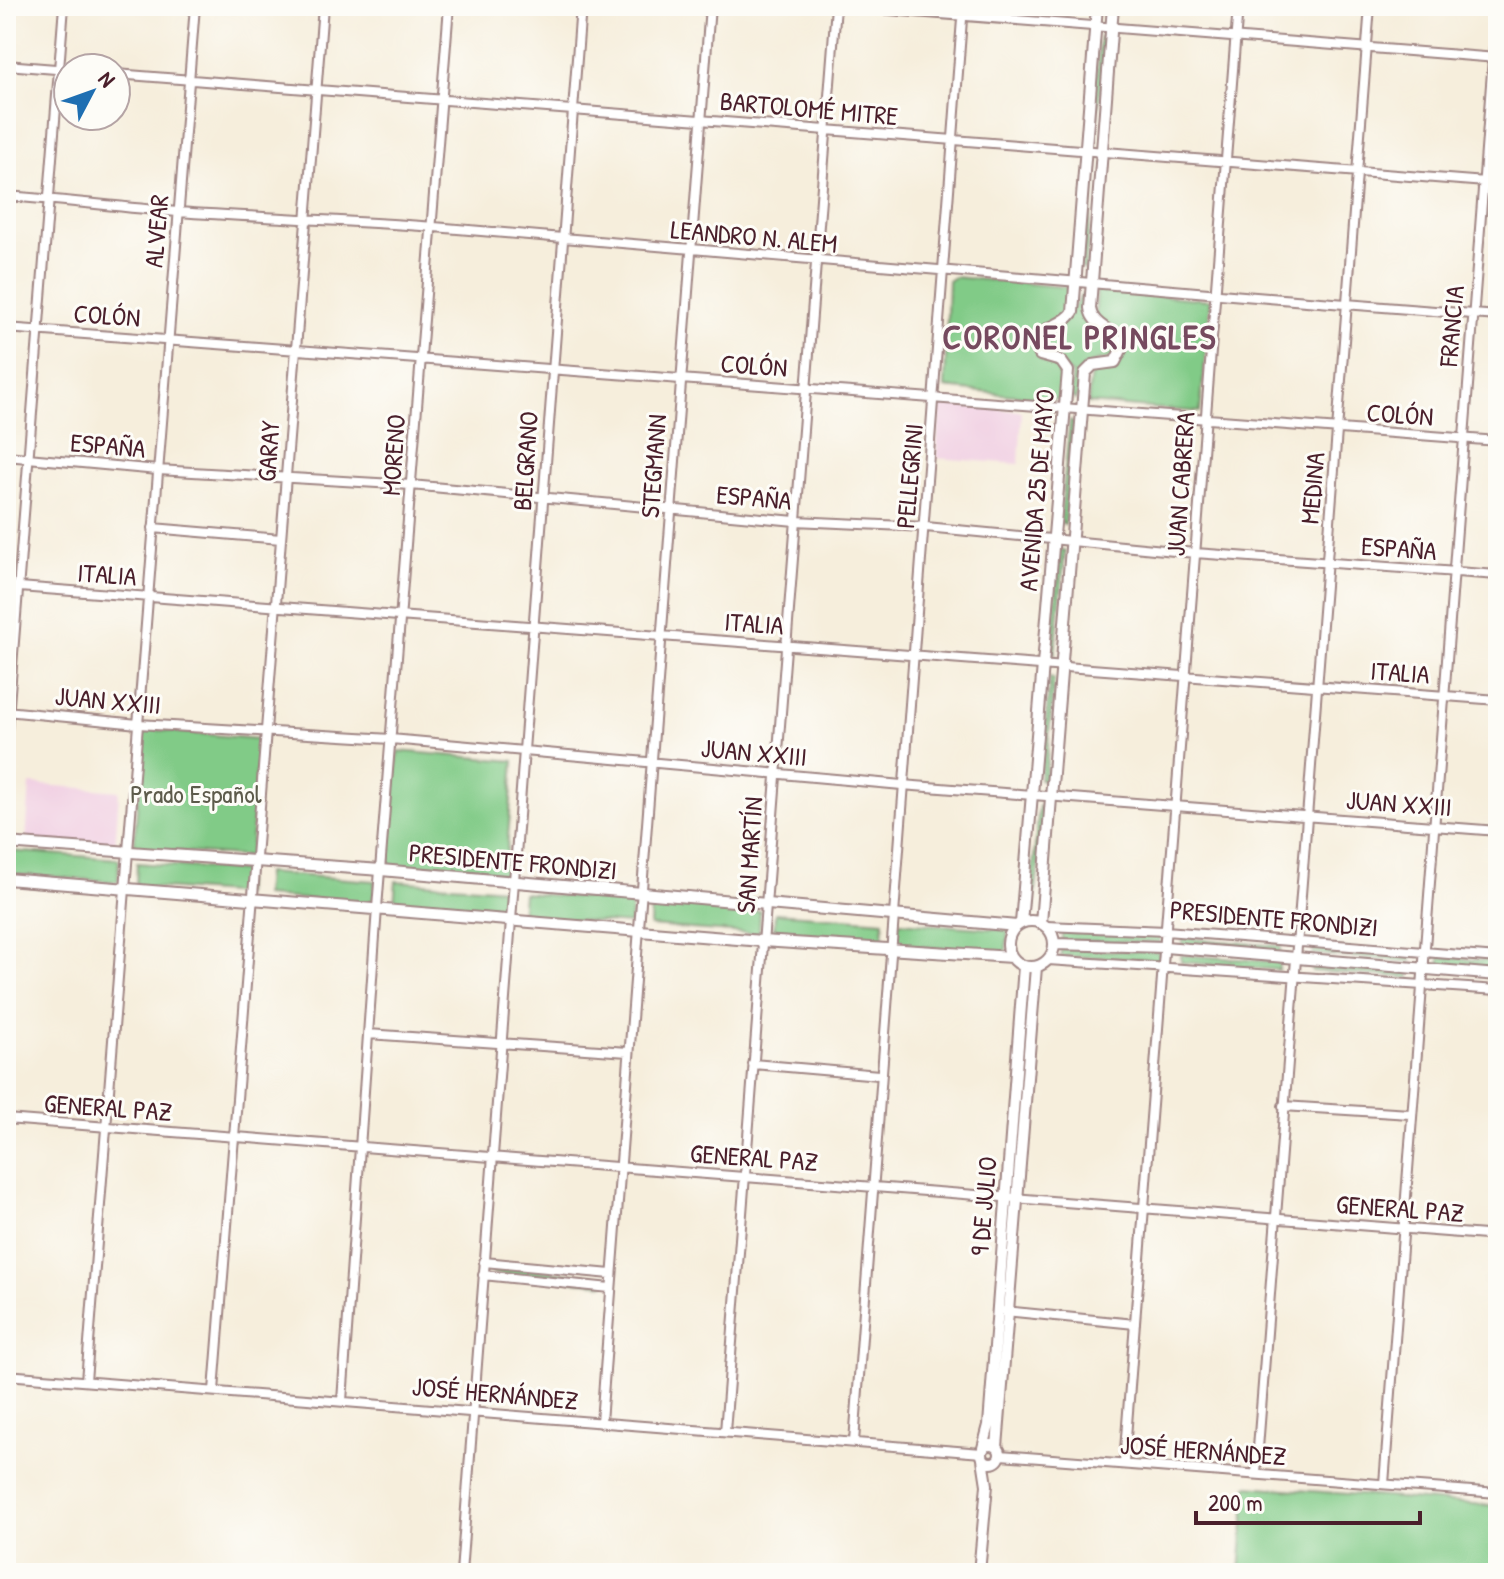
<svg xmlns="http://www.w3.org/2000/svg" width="1504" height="1579" font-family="'Patrick Hand',sans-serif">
  <rect width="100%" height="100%" fill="#fdfcf7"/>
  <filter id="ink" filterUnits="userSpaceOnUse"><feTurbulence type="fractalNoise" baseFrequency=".0125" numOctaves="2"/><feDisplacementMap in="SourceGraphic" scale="16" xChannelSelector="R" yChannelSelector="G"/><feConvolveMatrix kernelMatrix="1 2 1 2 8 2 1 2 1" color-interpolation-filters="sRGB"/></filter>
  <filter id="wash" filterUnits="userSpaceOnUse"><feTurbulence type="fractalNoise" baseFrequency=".006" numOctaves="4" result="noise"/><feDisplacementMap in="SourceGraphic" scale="32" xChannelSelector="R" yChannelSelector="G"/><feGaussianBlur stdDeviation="1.8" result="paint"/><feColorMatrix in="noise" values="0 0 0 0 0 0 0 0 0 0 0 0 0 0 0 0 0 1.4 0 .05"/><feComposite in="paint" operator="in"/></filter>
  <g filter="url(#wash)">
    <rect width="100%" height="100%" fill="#f6eedc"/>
    <!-- built -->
    <path fill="#f1d0e3" d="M944,405L1022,411L1019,464L936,458L940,407Z
      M30,784L119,791L115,849L26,841Z"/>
    <!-- green -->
    <path fill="#81cb87" stroke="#667559" stroke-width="2" d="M1100,37L1105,40L1095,142L1091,140Z
      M1091,165L1095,168L1085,270L1081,267Z
      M954,277L1065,287L1069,291L1070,310L1032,343L1041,360L1060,364L1065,371L1060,400L945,388L948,281Z
      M1097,290L1211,300L1200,412L1088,403L1091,370L1120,362L1125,351L1095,318Z
      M1083,293L1086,295L1087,314L1119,346L1116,357L1093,362L1075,400L1071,396L1072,374L1046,355L1038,342L1061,326Z
      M1070,421L1074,423L1065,525L1060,523Z
      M1060,549L1065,552L1055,654L1051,652Z
      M1050,677L1054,679L1045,781L1040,779Z
      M143,729L259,739L250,857L134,848Z
      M398,751L514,761L505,875L389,866Z
      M1039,806L1044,809L1034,911L1029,909Z
      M10,851L119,859L118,882L9,874Z
      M137,863L246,871L244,894L136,886Z
      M266,873L375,881L373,904L264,896Z
      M396,881L505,889L503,912L394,905Z
      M523,893L632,901L630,924L521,916Z
      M651,903L760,911L759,934L650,926Z
      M775,913L884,921L882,944L774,936Z
      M899,922L1008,930L1006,953L897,945Z
      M1062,932L1160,936V943L1062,940Z
      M1183,938L1281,946L1280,953L1182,946Z
      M1314,947L1412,954L1411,962L1313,954Z
      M1061,949L1159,952V960L1061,956Z
      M1181,955L1279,962V970L1181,962Z
      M1440,957L1498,962V969L1440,965Z
      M1312,963L1410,971V978L1312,971Z
      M493,1266L606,1277L605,1284L492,1273Z
      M1247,1486L1498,1506V1573H1240Z"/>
  </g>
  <g filter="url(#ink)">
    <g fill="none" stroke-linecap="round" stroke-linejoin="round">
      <!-- minor casing -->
      <g stroke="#a08684" stroke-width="12">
        <path id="minor" d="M839,6L1497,58
          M6,65L68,70
          M116,74L1498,183
          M6,196C63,200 121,207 178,212C263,218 349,220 434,227C788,258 1143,289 1498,316
          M6,328L1498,441
          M6,456L158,470L411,485L795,521L926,527L1195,553L1498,575
          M153,528L281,539
          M6,586L1498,700
          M6,711L138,724L391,739L902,785L1498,831
          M6,743L64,6
          M1046,926L1166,931L1498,958
          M1048,960L1498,990
          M368,1034L628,1052
          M753,1064L879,1075
          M1283,1106L1410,1114
          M6,1119L1498,1236
          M484,1262L611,1274
          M483,1275L610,1288
          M1005,1311L1135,1324
          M6,1375L982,1453
          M86,1381L195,6
          M214,1391L323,6
          M342,1401L377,908L449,6
          M601,1422L710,6
          M725,1432L836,6
          M854,1442L963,6
          M1000,1455L1498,1493
          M1124,1463L1238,6
          M1256,1474L1370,6
          M1384,1484L1497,6
          M461,1573L581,6"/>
      </g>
      <!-- major casing -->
      <g stroke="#a08684" stroke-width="14">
        <path id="major" d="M6,843L381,870L1017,926
          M6,879L762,941L1012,957
          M1008 944a23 23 0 1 1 46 0a23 23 0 1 1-46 0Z
          M1021,923L1068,371L1061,361L1040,355L1035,342C1042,325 1063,327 1073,312L1097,6
          M1041,923L1085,373L1093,365L1115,362L1122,348C1118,329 1092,328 1090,308L1113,6
          M1054,944L1165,947L1498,975
          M982 1454a9 9 0 1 1 18 0a9 9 0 1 1-18 0Z
          M997,1447L1036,967
          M983,1448L989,1425L1024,966
          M979,1573L987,1485L983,1459"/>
      </g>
      <!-- minor -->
      <use href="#minor" stroke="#fff" stroke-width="8"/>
      <!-- major -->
      <use href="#major" stroke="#fff" stroke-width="10"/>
    </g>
  </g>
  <g text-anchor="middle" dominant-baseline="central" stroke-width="6" stroke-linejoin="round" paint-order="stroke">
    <!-- street labels -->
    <g font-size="26" fill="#4a1f2b" stroke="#fdfcf7">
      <text transform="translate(809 108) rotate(5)">BARTOLOMÉ MITRE</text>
      <text transform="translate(156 231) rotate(-85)">ALVEAR</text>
      <text transform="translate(754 236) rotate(5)">LEANDRO N. ALEM</text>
      <text transform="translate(107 315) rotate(4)">COLÓN</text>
      <text transform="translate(1451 326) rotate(-85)">FRANCIA</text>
      <text transform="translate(754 365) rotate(4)">COLÓN</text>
      <text transform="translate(1400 414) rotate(4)">COLÓN</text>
      <text transform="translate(108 445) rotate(5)">ESPAÑA</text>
      <text transform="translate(268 451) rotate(-86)">GARAY</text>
      <text transform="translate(393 455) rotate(-86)">MORENO</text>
      <text transform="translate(525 461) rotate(-86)">BELGRANO</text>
      <text transform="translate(653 466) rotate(-86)">STEGMANN</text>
      <text transform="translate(909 476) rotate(-85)">PELLEGRINI</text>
      <text transform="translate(1180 484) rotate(-86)">JUAN CABRERA</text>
      <text transform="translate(1312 488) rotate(-85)">MEDINA</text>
      <text transform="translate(1036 490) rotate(-85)">AVENIDA 25 DE MAYO</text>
      <text transform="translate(754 497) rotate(5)">ESPAÑA</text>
      <text transform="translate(1399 548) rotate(4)">ESPAÑA</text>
      <text transform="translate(107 574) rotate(4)">ITALIA</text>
      <text transform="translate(754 623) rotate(4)">ITALIA</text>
      <text transform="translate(1400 672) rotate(4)">ITALIA</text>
      <text transform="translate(108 700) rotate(5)">JUAN XXIII</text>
      <text transform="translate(754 752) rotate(5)">JUAN XXIII</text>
      <text transform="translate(1399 803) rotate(4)">JUAN XXIII</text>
      <text transform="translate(749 855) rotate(-86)">SAN MARTÍN</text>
      <text transform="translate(513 861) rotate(5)">PRESIDENTE FRONDIZI</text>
      <text transform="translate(1274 918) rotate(5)">PRESIDENTE FRONDIZI</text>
      <text transform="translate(108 1107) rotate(4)">GENERAL PAZ</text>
      <text transform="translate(754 1157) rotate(4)">GENERAL PAZ</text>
      <text transform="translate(983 1206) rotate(-85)">9 DE JULIO</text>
      <text transform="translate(1400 1208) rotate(4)">GENERAL PAZ</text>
      <text transform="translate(495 1393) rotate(5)">JOSÉ HERNÁNDEZ</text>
      <text transform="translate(1203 1450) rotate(4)">JOSÉ HERNÁNDEZ</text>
    </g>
    <!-- park labels -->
    <g font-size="26" fill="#5d5b4b" stroke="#fdfcf7">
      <text x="196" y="793">Prado Español</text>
    </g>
    <!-- district labels -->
    <g font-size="34" font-weight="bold" letter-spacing="2" fill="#764a5f" stroke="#fdfcf7">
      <text x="1080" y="337">CORONEL PRINGLES</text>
    </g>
  </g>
  <!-- margin -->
  <rect width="1504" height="1579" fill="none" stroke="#fdfcf7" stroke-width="32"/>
  <!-- north arrow -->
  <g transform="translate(92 92) rotate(49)"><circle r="38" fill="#fdfcf7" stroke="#b5a4a5" stroke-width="2"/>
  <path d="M0-6L14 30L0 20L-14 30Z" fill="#1f6fb2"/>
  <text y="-12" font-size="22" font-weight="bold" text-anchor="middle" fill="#4a1f2b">N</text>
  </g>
  <!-- scale -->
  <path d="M1196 1511v12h224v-12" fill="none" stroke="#4a1f2b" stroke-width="4"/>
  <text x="1208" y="1511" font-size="24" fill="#4a1f2b" stroke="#fdfcf7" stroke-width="6" paint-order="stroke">200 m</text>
</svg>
